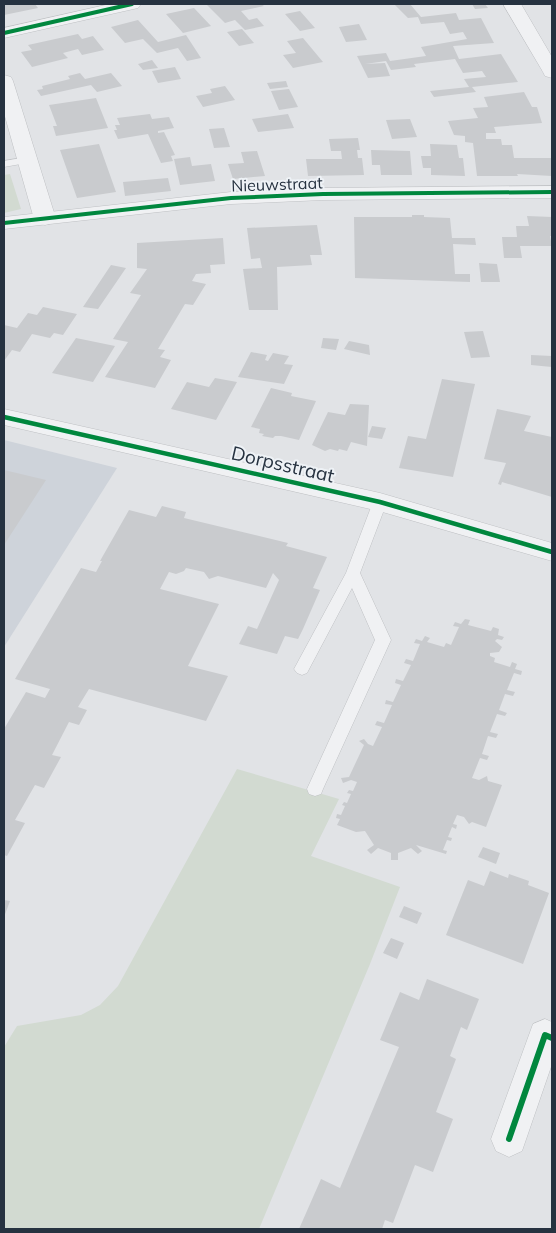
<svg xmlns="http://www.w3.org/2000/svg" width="556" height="1233" font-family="Mulish,sans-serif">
  <rect width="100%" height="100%" fill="#e1e3e6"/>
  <!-- built -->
  <path fill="#ced3da" d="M4,440L117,468L4,647Z"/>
  <!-- green -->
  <path fill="#d2dad1" d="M10,174L21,209L4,213V175Z
    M237,769L339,799L311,856L400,887L370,964L259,1229H4V1047L17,1026L81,1015L100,1005L118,986Z"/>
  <!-- building -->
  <path fill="#c9cbce" d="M4,4H35L38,8L4,15Z
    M211,4H261L264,6L241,11L249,20L257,18L264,26L245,30L235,20L225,23L207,5Z
    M394,4H410L421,17L456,13L459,20L481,18L494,43L453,46L459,59L501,54L518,82L472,87L476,92L434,97L430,91L469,87L464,79L486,77L482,71L463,73L455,59L414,64L416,67L391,70L386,61L365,64L385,63L390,76L368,78L357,56L386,53L390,61L426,56L421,47L467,39L463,32L450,34L444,22L421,24L418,17L408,18Z
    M472,4H485L488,8L475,9Z
    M194,8L211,26L183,33L166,14Z
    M300,11L315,28L300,31L285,14Z
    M138,20L158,42L186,35L201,58L187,61L178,48L157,53L143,39L125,43L111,27Z
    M359,24L367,40L346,42L339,27Z
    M242,29L254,43L239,46L227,32Z
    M78,34L82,39L93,36L104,50L82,55L78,49L63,53L68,58L32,67L21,52L32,50L28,45Z
    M303,38L323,62L293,68L283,55L296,53L287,41Z
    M152,60L158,68L143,70L138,64Z
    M175,67L181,79L158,83L152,71Z
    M80,73L85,79L111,73L122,86L97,92L91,85L41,96L37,90L43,89L42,86L70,79L68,76Z
    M286,81L288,87L270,89L267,83Z
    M225,86L235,100L203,107L196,96L212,93L210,89Z
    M289,89L298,107L279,110L271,91Z
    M524,92L532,107H537L542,123L494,127L496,133H486V139H501L502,145H512L514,158H552V176L517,174L518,176H477L473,143L465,142V136L454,135L448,121L478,118L473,108L488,107L484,97Z
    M96,98L108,128L56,136L53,126H57L49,105Z
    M150,114L152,119L169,117L174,128L158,131V133L164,132L175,155L171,156L173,161L161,163L148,134L118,139L114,130H117L115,125H120L117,118Z
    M288,114L294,128L258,132L252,119Z
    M410,119L417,137L392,139L386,120Z
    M224,128L230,147L214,148L209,129Z
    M358,138L360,150H357L358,158H362L364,175L308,176L306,159H342L341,151H331L329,139Z
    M99,144L116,192L77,198L60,150Z
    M430,144L457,145L459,158H463L465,176L431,175V168H423L421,156H431Z
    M371,150L410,151L412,175H381L380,165H372Z
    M257,151L265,176L233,179L228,164L244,163L241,152Z
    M190,157L192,166L211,164L215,181L180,185L174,159Z
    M168,178L171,191L125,196L123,182Z
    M412,215H424V217L450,218L452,238H475L476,245L453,244L455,274H470V282L355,278L354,217H412Z
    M527,216L552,217V236H550L552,246H520L522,258H504L502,237H517L516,226H529Z
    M317,225L322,255H310L312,265L277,267L278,310H249L243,269L262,268L260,258L251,259L247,228Z
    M223,238L225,264L210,265L211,273L196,274L192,281L206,284L193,305L185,304L158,349L165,350L160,357L171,360L155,388L105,377L128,342L113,339L141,295L130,293L147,269L137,268V243Z
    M479,263L497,264L500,282H481Z
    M111,265L126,268L98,309L83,307Z
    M43,307L77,314L63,335L54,333L50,338L32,334L20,352L12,350L4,361V325L17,328L28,313L37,315Z
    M483,331L490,357L471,358L464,332Z
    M76,338L115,346L93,382L52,373Z
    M323,338L339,339L336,350L321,348Z
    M349,341L369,345L370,355L344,349Z
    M251,352L267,355L265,360L268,361L273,353L289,356L284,364L293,365L284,384L238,377Z
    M531,355L552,356V367L531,365Z
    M215,378L237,382L216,420L171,409L187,382L209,387Z
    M442,379L475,384L453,477L399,468L408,436L426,439Z
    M271,388L292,393L291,396L316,401L299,440L281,436H275L273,438L262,436L264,434L259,433L260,429L251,427Z
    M350,404L369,405L367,446L351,442L347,451L339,449L338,451L330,449L325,451L312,445L328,412L345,415Z
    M497,409L531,416L524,431L552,437V497L502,482L501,485L498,484L506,463L484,459Z
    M372,426L386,428L382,439L368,437Z
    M4,470L46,480L4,545Z
    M162,506L186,512L184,518L288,543L286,546L327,557L313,588L320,590L303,629L298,639L285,636L277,654L239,644L248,626L257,629L279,580L273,573L266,588L218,576L209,579L204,572L186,568L184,571L176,574L169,572L160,589L219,604L188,666L228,676L206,721L89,689L78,707L87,710L79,725L69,722L52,755L61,757L44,788L35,785L15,820L25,823L7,856L4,855V729L26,692L45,698L50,689L15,679L81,568L96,572L102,561H100L129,510L156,517Z
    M465,619L470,620L468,625L491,631L493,627L499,629L498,635L504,637L502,640L497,639L495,641L502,647L499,652L490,653V656L495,658L494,662L510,667L512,662L517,664L515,669L522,671L521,675L514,673L507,690L515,692L513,696L505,694L499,710L507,713L505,716L497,714L490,732L498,734L496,738L488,736L482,754L489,756L487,760L480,758L472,778L479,780L487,776L488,781L502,785L486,827L472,822L469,824L464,817L457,815L453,824L457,825L456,829L452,827L448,837L452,838L451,841L447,840L443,850L447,851L446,854L416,845L422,851L418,854L411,848L398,853V860H391V853L378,848L371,854L367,850L374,845L365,831L356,832L337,825L340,819L336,818L337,814L341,815L345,806L342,805L344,802L347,803L351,794L347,793L349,790L353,791L357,782L351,780L343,783L341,778L349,777L364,745L359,741L364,739L368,744L373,746L382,727L375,725L377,721L384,723L392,705L385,704L386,700L393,702L401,685L395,683L396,679L403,681L411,665L404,663L406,659L413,661L420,644L414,643L416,639L422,641L425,636L430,638L427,642L444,647L446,643L451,645L459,627L453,626L455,622L461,624Z
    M483,847L500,853L496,864L478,857Z
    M490,871L508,878L509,874L529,881L528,885L549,893L523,964L446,935L468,880L484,886Z
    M4,900L10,901L4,917Z
    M404,906L422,913L417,924L399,917Z
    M391,938L404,943L397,959L383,953Z
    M427,979L479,999L467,1030L461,1027L450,1056L456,1059L436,1112L453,1119L433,1172L415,1165L393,1223L385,1220L382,1229H299L321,1179L340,1188L399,1047L380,1040L400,992L419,1000Z"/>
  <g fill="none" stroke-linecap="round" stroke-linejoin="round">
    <!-- service casing -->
    <g stroke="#bfc1c4" stroke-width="1">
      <path id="service" d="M28,157L33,160L32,162L4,167V161Z
        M380,497L385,499L387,502L360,573L391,640L323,789L321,794L315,796L309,794L307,789L375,640L352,588L307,673L302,675L297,673L294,669L346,573L373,502L375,499Z"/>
    </g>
    <!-- minor casing -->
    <g stroke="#bfc1c4" stroke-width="1">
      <path id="minor" d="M110,4H141L138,8L4,38V28Z
        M503,4H521L552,57V78L545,76L543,72Z
        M4,75L11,77L13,81L56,219L52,223L45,225L38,223L34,219L4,113Z
        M4,409L380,493L552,543V561L379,511L4,425Z
        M545,1019L552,1022V1064L522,1151L509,1157L496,1151L491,1139L533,1024Z"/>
    </g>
    <!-- tertiary casing -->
    <g stroke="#bfc1c4" stroke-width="1">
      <path id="tertiary" d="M552,186V198L323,200L231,204L4,229V217L231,192L323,188Z"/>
    </g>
    <!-- service -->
    <use href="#service" fill="#f0f1f3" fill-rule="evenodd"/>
    <!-- minor -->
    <use href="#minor" fill="#f0f1f3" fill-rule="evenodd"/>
    <!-- tertiary -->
    <use href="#tertiary" fill="#f0f1f3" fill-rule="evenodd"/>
    <!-- cycleway-far2 casing -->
    <g stroke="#eef2f6" stroke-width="6">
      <path id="cycleway-far2" d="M4,33L132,4
        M4,223L231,198L323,194L552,192"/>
    </g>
    <!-- cycleway-far1 casing -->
    <g stroke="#eef2f6" stroke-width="8">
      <path id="cycleway-far1" d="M4,417L380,502L552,552"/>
    </g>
    <!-- cycleway casing -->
    <g stroke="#eef2f6" stroke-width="9">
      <path id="cycleway" d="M509,1139L545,1035L552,1038"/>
    </g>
    <!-- cycleway-far2 -->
    <use href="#cycleway-far2" stroke="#00873e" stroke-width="4"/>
    <!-- cycleway-far1 -->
    <use href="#cycleway-far1" stroke="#00873e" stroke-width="4.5"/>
    <!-- cycleway -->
    <use href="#cycleway" stroke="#00873e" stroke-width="6"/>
  </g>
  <g text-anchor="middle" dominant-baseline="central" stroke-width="4" stroke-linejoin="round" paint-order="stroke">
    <!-- far-street labels -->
    <g font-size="16" fill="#263240" stroke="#eef2f6">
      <text transform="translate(277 184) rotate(-2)">Nieuwstraat</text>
    </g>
    <!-- street labels -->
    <g font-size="19" fill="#263240" stroke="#eef2f6">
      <text transform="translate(283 464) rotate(13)">Dorpsstraat</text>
    </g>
  </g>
  <!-- border -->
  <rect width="556" height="1233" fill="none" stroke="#263240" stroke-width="10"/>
</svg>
